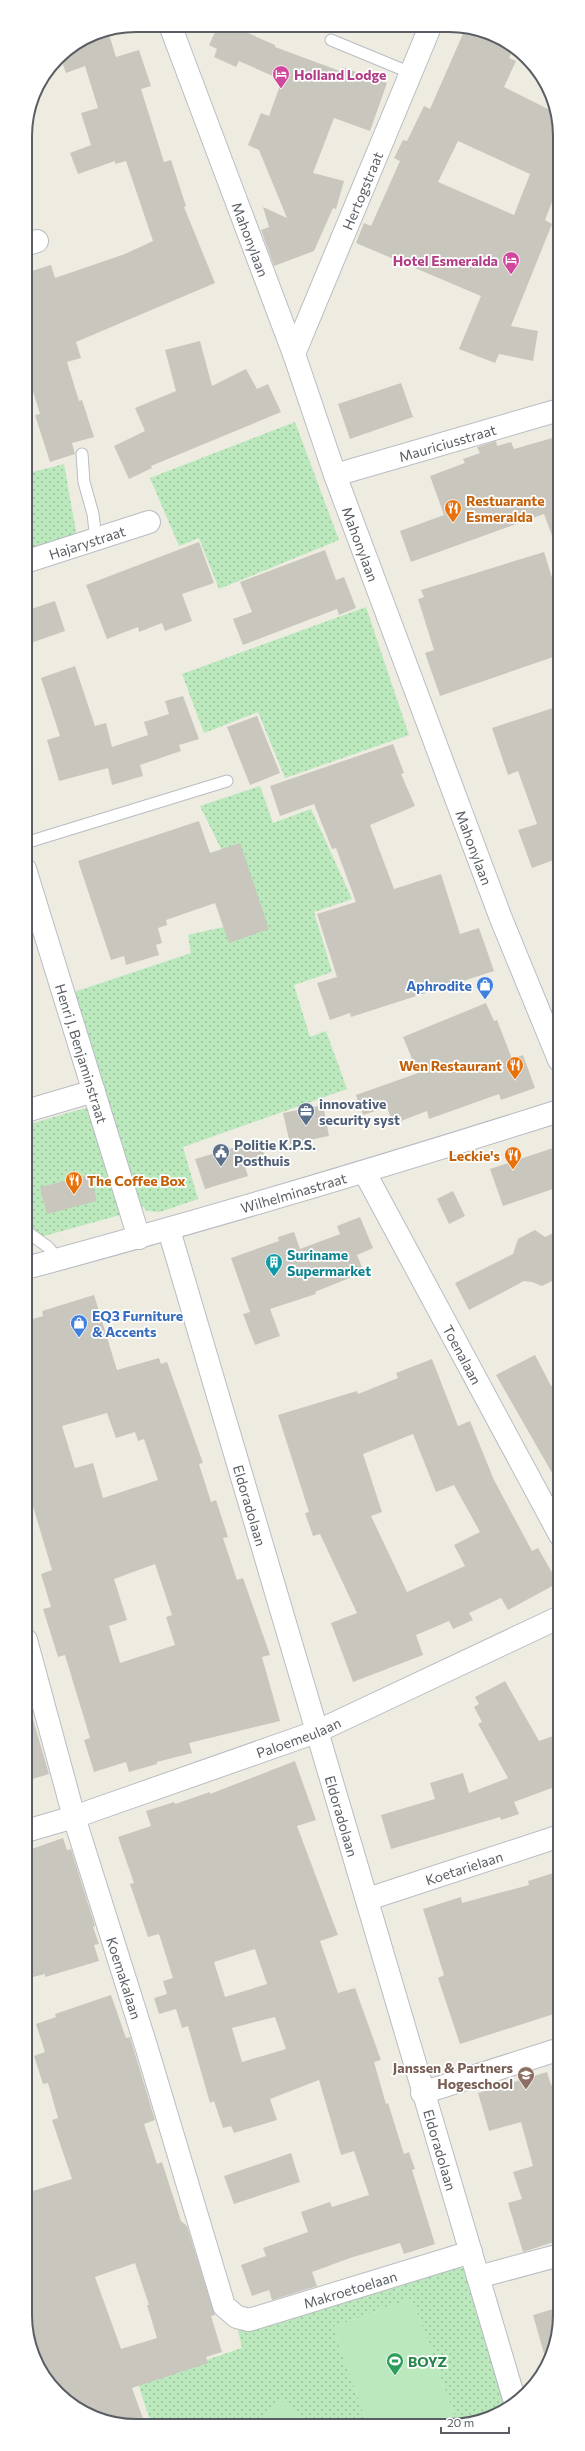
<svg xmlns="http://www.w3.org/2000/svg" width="585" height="2451" font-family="Commissioner,sans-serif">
  <defs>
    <pattern id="grass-dots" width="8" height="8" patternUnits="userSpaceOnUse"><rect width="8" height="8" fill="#bbe8bc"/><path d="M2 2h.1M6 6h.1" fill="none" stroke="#9bbf9c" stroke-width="1.8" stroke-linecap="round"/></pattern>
  </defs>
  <rect width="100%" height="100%" fill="#eeece1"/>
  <!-- grass -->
  <path fill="url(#grass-dots)" d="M295,422L339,540L219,589L199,538L179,546L150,478Z
    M64,464L77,537L25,553V474Z
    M366,607L409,735L285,778L258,712L204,733L182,674Z
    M260,786L273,823L311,809L352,899L314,912L332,972L294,985L310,1037L326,1031L347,1089L183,1147L198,1199L160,1212L147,1211L138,1202L74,992L191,953L188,935L228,926L239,885L200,806Z
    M89,1107L120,1215L26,1241V1125Z
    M452,2265L463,2268L470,2276L507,2409L504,2411L458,2425L412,2299L333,2327L368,2425L307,2424L280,2400L258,2424H151L138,2383L242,2348L238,2330Z"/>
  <!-- park -->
  <path fill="#bbe8bc" d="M412,2299L458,2425H368L333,2327Z
    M280,2400L307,2424H258Z"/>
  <!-- building -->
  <path fill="#c9c6be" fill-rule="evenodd" d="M218,26H232L275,45V47L340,71L342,67L387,83L370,131L334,118L313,173L344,181L336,209L333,208L314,251L274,266L261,230L269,227L263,207L287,218L259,150L248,145L261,113L269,116L282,80L239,61L236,67L214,57L217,49L209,45Z
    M466,27H471L513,50L509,58L516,61L504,87L556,113L559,121V184L545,220L552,224L511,326L538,331L533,361L499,354L495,363L459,349L481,296L356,243L364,223L371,226L400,161L394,158L403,140L407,141L424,106L430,109ZM458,141L530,174L514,215L438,182Z
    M108,31L116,57L139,50L151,86L141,89L164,162L171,160L186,206L184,207L215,283L76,342L81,358L67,362L79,401L82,400L94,437L72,443L75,454L50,462L35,415L40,414L25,365V273L51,265L55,278L125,254L153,241L126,161L115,164V161L78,174L70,153L91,145L81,113L98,108L85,66L66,73L60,56L94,33Z
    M200,341L212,386L246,369L257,389L268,384L281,412L151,466L152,468L129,479L114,446L145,431L135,408L176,391L165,350Z
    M401,383L413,417L350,439L338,404Z
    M559,436V549H557L544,514L411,562L400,531L444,515L430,476L465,463L463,459L480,453L477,447L496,441L497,446L511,442L514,449Z
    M199,542L214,583L182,594L192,621L165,631L162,623L139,632L138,627L107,639L86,585Z
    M325,550L336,580L344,577L356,608L339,615L337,609L243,645L233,619L252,612L240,582Z
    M544,552L559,600V655L440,696L425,653L434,650L418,599L424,597L421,590Z
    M55,601L65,631L25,645V611Z
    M75,666L95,726L106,723L112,747L148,735L144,722L169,714L165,701L183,696L199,739L179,745L181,751L140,765L143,776L112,785L108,768L59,781L47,740L60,736L41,678Z
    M559,706V858L532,868L518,830L537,824L518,771L508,775L492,728Z
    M257,716L280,773L250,785L227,727Z
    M393,744L404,773L401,774L415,806L370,825L394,889L441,874L460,934L479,928L494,971L351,1017L350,1013L330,1020L317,983L337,977L317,914L356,902L336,848L332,849L314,804L280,816L270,786Z
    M199,821L210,853L240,843L269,929L229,943L215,903L166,920L167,925L158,928L162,943L156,945L159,955L126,965L124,956L111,960L78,861Z
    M486,1003L494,1021L497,1020L512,1059L523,1055L535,1088L501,1100L499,1094L429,1119L427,1111L393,1124L387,1107L363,1115L356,1095L418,1073L403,1037Z
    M323,1105L329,1136L290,1144L283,1113Z
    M260,1140L266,1161L245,1167L248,1176L205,1189L195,1159Z
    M559,1146V1187L503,1206L490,1169Z
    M90,1175L97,1201L47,1214L40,1187Z
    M453,1191L465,1216L449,1224L437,1199Z
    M360,1217L373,1248L357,1255L364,1272L315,1292L316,1294L270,1309L280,1336L255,1345L243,1314L250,1312L231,1258L279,1241L278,1237L294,1232L300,1249L340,1234L337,1226Z
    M535,1230L545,1237L559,1230V1264L556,1279L542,1286L532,1282L524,1281L469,1310L455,1283L513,1254L518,1239Z
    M94,1295L117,1370L159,1358L161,1364L167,1362L203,1463L199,1464L211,1502L216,1500L228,1537L223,1538L237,1580L243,1578L270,1655L262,1657L280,1721L189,1743L192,1753L157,1762V1764L129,1772L126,1762L94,1772L84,1740L90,1738L65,1655L58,1657L43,1609L51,1607L41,1574L52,1570L26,1483V1321L43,1316L42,1311ZM107,1413L116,1438L135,1432L138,1441L144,1439L158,1480L103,1498L93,1463L75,1468L62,1426ZM155,1564L172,1615L166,1617L175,1645L120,1663L109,1626L127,1620L114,1579Z
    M535,1355L551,1386L559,1381V1485L496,1375Z
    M432,1359L458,1426L470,1421L494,1480L532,1551L538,1548L558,1583L508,1610L501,1598L469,1613L473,1620L453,1629L449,1621L416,1635L423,1655L353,1682L331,1623L357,1613L320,1534L313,1536L305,1513L309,1512L278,1415L357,1391L358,1394L398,1378L396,1373ZM413,1434L436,1492L454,1485L480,1532L454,1545L465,1566L407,1592L371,1516L382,1512L363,1454Z
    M505,1681L539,1741L553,1736L560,1753V1785L514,1802L519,1814L501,1820L500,1817L391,1849L381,1815L435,1799L430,1783L463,1773L469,1793L508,1778L478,1724L482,1722L474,1707L479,1704L475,1697Z
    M30,1709L49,1774L26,1781V1710Z
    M295,1761L316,1820L297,1826L338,1935L320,1941L338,1993L355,1988L381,2060L374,2062L386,2104L388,2103L404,2154L409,2152L415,2169L412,2170L435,2244L404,2254L400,2243L350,2258L312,2272L317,2286L272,2300L269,2290L252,2296L241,2265L266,2256L263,2248L308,2232L301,2212L330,2202L332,2207L369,2195L354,2151L341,2155L319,2080L270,2099L277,2120L234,2133L231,2126L223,2128L214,2101L210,2103L188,2026L182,2028L176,2009L159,2014L154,1998L167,1994L163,1981L173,1978L159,1934L148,1937L130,1884L134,1883L118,1837L151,1826L146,1811L174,1802L175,1804L210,1792V1794ZM255,1949L267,1984L225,1997L214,1962ZM275,2017L286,2049L242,2062L232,2028Z
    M63,1838L67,1850L71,1849L95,1926L93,1927L99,1944L94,1945L99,1961L45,1977V1974L33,1977L26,1955V1851Z
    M560,1871V2012L460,2044L438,1978L444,1975L423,1909L461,1897L462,1903L529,1885L528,1881Z
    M111,1995L126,2038L130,2037L155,2120L144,2124L157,2164L162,2162L181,2221L187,2226L215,2315L211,2316L222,2352L206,2357L208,2363L132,2388L145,2424H114L81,2411L53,2388L26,2330V2193L72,2179L52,2120L58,2118L48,2083L43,2084L34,2056L45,2052L36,2024L56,2017L55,2014ZM135,2263L149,2305H147L157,2338L121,2349L95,2277Z
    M547,2072L551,2085L560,2082V2240L523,2252L508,2203L522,2199L513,2172L533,2166L521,2122L489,2131L478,2093Z
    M291,2153L300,2182L234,2204L224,2176Z
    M560,2307V2322L551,2358L547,2364L533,2315Z"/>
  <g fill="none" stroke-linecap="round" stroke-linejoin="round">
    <!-- lane casing -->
    <g stroke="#b9bcc2" stroke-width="13">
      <path id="lane" d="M331,40L411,73
        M82,454L84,482L93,514L96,540
        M25,843L227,781
        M26,1231L48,1247L58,1259"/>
    </g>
    <!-- street casing -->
    <g stroke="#b9bcc2" stroke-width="24">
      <g id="street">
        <path id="s1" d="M170,25L294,354L335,475L500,916L559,1060"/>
        <path d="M25,245L37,241"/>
        <path id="s2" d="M294,354L430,27"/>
        <path id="s3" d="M335,475L559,410"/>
        <path id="s4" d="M25,562L149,522"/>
        <path id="s5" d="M25,869L139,1238"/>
        <path d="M26,1111L94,1091"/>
        <path id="s6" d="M365,1173L560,1535"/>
        <path id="s7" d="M169,1230L515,2402"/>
        <path id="s8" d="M26,1640L74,1817L147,2049L224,2306L237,2317L249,2320L471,2252"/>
        <path id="s9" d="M26,1831L74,1817L316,1732L560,1617"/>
        <path id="s10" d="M368,1899L560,1836"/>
        <path d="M422,2093L560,2049"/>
        <path d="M478,2277L560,2255"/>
      </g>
    </g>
    <!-- secondary casing -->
    <g stroke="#b7bbc1" stroke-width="24">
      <g id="secondary">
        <path id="s11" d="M26,1268C205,1220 382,1167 559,1111"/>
      </g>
    </g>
    <!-- lane -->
    <use href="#lane" stroke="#fff" stroke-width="11"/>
    <!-- street -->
    <use href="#street" stroke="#fff" stroke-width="22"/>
    <!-- secondary -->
    <use href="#secondary" stroke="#fff" stroke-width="22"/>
  </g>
  <!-- icons -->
  <defs>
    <g id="hotel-pin" transform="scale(0.9)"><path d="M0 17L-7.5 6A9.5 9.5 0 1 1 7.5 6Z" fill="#d1479c" stroke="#fff"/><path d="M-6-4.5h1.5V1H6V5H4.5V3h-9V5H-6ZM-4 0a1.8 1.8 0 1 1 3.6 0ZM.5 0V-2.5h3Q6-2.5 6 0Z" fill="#fff"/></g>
    <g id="restaurant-pin" transform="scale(0.9)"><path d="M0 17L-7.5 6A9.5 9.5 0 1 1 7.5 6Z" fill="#e8710a" stroke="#fff"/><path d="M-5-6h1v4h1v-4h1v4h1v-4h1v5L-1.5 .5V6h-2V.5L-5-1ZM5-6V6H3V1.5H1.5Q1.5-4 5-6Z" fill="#fff"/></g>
    <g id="shop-pin" transform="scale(0.9)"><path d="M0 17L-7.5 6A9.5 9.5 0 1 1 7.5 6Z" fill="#3f7fe0" stroke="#fff"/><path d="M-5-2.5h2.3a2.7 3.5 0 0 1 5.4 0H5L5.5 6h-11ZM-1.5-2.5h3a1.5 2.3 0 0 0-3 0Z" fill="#fff"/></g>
    <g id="office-pin" transform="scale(0.9)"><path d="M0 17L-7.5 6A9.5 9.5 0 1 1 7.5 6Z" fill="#5c6f8a" stroke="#fff"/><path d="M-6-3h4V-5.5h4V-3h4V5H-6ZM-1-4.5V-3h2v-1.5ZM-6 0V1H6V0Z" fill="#fff"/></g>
    <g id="civic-pin" transform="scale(0.9)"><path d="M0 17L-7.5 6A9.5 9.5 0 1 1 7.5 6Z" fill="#5c6f8a" stroke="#fff"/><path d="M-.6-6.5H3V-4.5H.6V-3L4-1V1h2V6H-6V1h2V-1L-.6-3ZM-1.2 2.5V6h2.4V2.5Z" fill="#fff"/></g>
    <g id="building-pin" transform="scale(0.9)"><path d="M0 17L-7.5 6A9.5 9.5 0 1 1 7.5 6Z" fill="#0f9aa8" stroke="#fff"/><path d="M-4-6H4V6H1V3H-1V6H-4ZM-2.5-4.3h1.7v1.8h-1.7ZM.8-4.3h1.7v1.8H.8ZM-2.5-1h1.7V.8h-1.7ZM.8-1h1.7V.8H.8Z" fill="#fff"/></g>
    <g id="school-pin" transform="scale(0.9)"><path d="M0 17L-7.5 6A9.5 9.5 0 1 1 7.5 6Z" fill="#8d6e63" stroke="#fff"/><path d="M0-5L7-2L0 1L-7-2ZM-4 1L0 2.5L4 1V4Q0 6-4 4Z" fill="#fff"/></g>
    <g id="stadium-pin" transform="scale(0.9)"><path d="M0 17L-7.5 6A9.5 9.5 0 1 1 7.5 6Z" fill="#2e9e5b" stroke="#fff"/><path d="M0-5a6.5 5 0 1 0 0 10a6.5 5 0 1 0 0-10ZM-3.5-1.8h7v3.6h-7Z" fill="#fff"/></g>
  </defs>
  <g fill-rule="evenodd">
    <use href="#hotel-pin" x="281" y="74"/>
    <use href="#hotel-pin" x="511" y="260"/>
    <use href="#restaurant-pin" x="453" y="508"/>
    <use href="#shop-pin" x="485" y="985"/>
    <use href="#restaurant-pin" x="515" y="1065"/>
    <use href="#office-pin" x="306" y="1111"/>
    <use href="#civic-pin" x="221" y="1152"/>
    <use href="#restaurant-pin" x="513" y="1155"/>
    <use href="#restaurant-pin" x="74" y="1180"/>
    <use href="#building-pin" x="274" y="1262"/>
    <use href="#shop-pin" x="79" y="1323"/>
    <use href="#school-pin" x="526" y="2075"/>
    <use href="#stadium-pin" x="395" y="2361"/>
  </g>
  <g text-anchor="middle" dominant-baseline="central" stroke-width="3.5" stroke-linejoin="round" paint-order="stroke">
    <!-- hotel labels -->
    <g font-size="14" font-weight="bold" fill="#b23c85" stroke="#fff" text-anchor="start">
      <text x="294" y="74">Holland Lodge</text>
      <text x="498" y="260" text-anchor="end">Hotel Esmeralda</text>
    </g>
    <!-- street labels -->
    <g font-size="14" fill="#5a5e64" stroke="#fff">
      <text stroke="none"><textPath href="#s2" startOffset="177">Hertogstraat</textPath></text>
      <text stroke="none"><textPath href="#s1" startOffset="229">Mahonylaan</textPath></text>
      <text stroke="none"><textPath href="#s3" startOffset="117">Mauriciusstraat</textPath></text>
      <text stroke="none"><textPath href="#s4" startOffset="65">Hajarystraat</textPath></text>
      <text stroke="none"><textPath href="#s1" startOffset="553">Mahonylaan</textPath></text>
      <text stroke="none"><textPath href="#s1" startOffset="877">Mahonylaan</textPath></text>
      <text stroke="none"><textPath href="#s5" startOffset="193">Henri J. Benjaminstraat</textPath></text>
      <text stroke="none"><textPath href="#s11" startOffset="278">Wilhelminastraat</textPath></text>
      <text stroke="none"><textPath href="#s6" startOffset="206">Toenalaan</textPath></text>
      <text stroke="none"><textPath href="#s7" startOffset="287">Eldoradolaan</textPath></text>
      <text stroke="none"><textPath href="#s9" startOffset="288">Paloemeulaan</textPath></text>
      <text stroke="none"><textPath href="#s7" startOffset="611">Eldoradolaan</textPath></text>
      <text stroke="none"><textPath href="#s10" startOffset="101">Koetarielaan</textPath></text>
      <text stroke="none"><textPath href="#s8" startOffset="352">Koemakalaan</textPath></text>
      <text stroke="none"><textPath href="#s7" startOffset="959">Eldoradolaan</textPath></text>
      <text stroke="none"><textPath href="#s8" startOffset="830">Makroetoelaan</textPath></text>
    </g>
    <!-- food labels -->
    <g font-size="14" font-weight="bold" fill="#c56008" stroke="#fff" text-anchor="start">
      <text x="466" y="500">Restuarante<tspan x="466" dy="16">Esmeralda</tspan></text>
      <text x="502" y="1065" text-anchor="end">Wen Restaurant</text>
      <text x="500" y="1155" text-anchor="end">Leckie's</text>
      <text x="87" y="1180">The Coffee Box</text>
    </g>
    <!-- shop labels -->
    <g font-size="14" font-weight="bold" fill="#366cbe" stroke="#fff" text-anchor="end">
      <text x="472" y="985">Aphrodite</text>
      <text x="92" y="1315" text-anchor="start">EQ3 Furniture<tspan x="92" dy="16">&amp; Accents</tspan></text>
    </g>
    <!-- service labels -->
    <g font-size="14" font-weight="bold" fill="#4e5e75" stroke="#fff" text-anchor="start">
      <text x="319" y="1103">innovative<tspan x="319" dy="16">security syst</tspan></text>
      <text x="234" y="1144">Politie K.P.S.<tspan x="234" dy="16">Posthuis</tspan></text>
    </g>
    <!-- culture labels -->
    <g font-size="14" font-weight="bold" fill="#0d838f" stroke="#fff" text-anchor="start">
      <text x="287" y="1254">Suriname<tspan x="287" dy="16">Supermarket</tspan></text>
    </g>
    <!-- education labels -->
    <g font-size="14" font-weight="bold" fill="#785e54" stroke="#fff" text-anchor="end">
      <text x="513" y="2067">Janssen &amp; Partners<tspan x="513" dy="16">Hogeschool</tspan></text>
    </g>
    <!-- leisure labels -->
    <g font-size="14" font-weight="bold" fill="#27864d" stroke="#fff" text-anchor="start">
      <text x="408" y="2361">BOYZ</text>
    </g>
  </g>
  <!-- crop -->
  <path d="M0 0H585V2451H0ZM136 32H449A104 104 0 0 1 553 136V2315A104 104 0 0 1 449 2419H136A104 104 0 0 1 32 2315V136A104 104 0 0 1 136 32Z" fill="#fff" fill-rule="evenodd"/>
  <path fill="none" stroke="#5a5e64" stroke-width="2" d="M136 32H449A104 104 0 0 1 553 136V2315A104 104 0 0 1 449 2419H136A104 104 0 0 1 32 2315V136A104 104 0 0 1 136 32Z"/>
  <!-- scale -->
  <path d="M441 2427v6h68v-6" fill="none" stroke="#5a5e64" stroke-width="2"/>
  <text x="447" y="2427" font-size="12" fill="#5a5e64" stroke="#ffffff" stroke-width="3" paint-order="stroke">20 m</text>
</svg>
